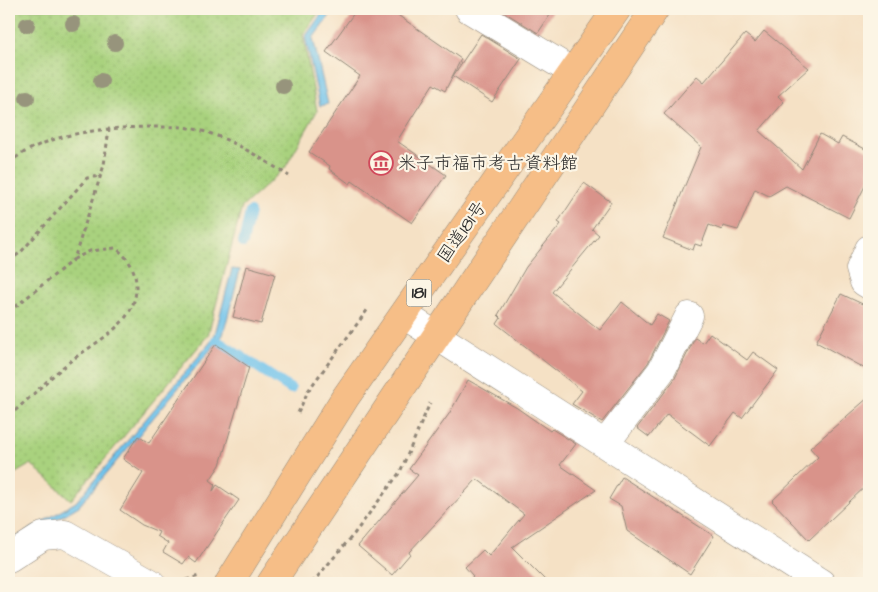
<svg xmlns="http://www.w3.org/2000/svg" width="878" height="592" font-family="'Architects Daughter','Klee One',sans-serif">
  <defs>
    <pattern id="park-dots" width="8" height="8" patternUnits="userSpaceOnUse" patternTransform="scale(1.25)"><rect width="8" height="8" fill="#a9d27e"/><path d="M2 2h.1M6 6h.1" fill="none" stroke="#92b46d" stroke-width="1.8" stroke-linecap="round"/></pattern>
  </defs>
  <rect width="100%" height="100%" fill="#fcf5e5"/>
  <filter id="ink" filterUnits="userSpaceOnUse"><feTurbulence type="fractalNoise" baseFrequency=".02" numOctaves="2"/><feDisplacementMap in="SourceGraphic" scale="10" xChannelSelector="R" yChannelSelector="G"/><feConvolveMatrix kernelMatrix="1 2 1 2 8 2 1 2 1" color-interpolation-filters="sRGB"/></filter>
  <filter id="wash" filterUnits="userSpaceOnUse"><feTurbulence type="fractalNoise" baseFrequency=".0096" numOctaves="4" result="noise"/><feDisplacementMap in="SourceGraphic" scale="20" xChannelSelector="R" yChannelSelector="G"/><feGaussianBlur stdDeviation="1.12" result="paint"/><feColorMatrix in="noise" values="0 0 0 0 0 0 0 0 0 0 0 0 0 0 0 0 0 1.4 0 .05"/><feComposite in="paint" operator="in"/></filter>
  <g filter="url(#wash)">
    <rect width="100%" height="100%" fill="#f5e1c5"/>
    <!-- park -->
    <path fill="url(#park-dots)" stroke="#6a7e54" d="M9,9H321L303,35L317,111L285,168L242,207L208,335L71,500L31,464L9,477Z"/>
    <!-- water -->
    <path fill="#70c3ec" stroke="#4e778c" d="M325,9H335L313,38L328,104L320,106L305,37Z
      M232,269L240,270L223,335L79,506L9,547V542L76,502L214,338Z"/>
    <g fill="none" stroke-linecap="round" stroke-linejoin="round">
      <!-- stream -->
      <path stroke="#70c3ec" stroke-width="10" d="M243,243L250,212
        M216,340L291,389"/>
    </g>
    <g id="blocks">
      <!-- building -->
      <path fill="#d9938a" d="M357,9H389L461,59L445,91L433,84L397,141L446,175L412,223L352,181L350,184L329,169L330,166L309,152L360,76L326,52Z
        M499,9H554L538,33Z
        M764,31L809,68L778,96L784,102L759,131L802,169L820,134L838,144L842,137L869,151V178L849,218L786,186L769,196L755,189L738,230L723,226L722,230L709,225L701,246L695,244L693,250L663,238L701,147L664,114L697,76L704,82L745,34L755,42Z
        M481,34L521,59L492,102L453,76Z
        M584,183L611,202L592,229L599,235L552,292L600,330L622,302L650,325L657,314L669,321L648,363L602,422L572,404L582,391L497,324L501,318L498,315L526,267L561,224L558,222Z
        M246,266L275,274L261,324L233,317Z
        M841,294L869,307V371L816,342Z
        M710,333L747,360L753,352L778,370L742,418L735,413L710,446L667,414L649,437L637,428L674,380L695,338L703,343Z
        M216,344L249,367L220,465L210,480L215,484L213,491L217,485L239,500L196,563L188,557L183,564L163,552L168,543L157,536L159,532L142,525L120,510L143,473L123,459L138,436L149,443Z
        M468,380L517,408L550,431L552,429L576,444L560,465L596,490L512,547L548,583H467L473,576L465,567L483,550L489,556L524,514L477,479L409,552L410,554L392,575L358,546L418,475L409,469L449,414Z
        M869,397V483L809,540L772,501L818,457L810,448Z
        M622,477L714,536L690,574L627,531L621,506L609,499Z"/>
    </g>
  </g>
  <g filter="url(#ink)">
    <use href="#blocks" fill-opacity="0" stroke="#908678" stroke-width="1"/>
    <g fill="none" stroke-linecap="round" stroke-linejoin="round">
      <!-- minor casing -->
      <g stroke="#908678" stroke-width="29">
        <path id="minor" d="M469,9L573,72
          M869,249L860,269L864,282L869,285
          M404,315L821,583
          M605,444L661,371L689,316
          M9,558L43,536L65,534L151,583"/>
      </g>
      <!-- highway casing -->
      <g stroke="#908678" stroke-width="29">
        <path id="highway" d="M229,583L345,398L617,9
          M271,583L655,9"/>
      </g>
      <!-- path -->
      <path stroke="#908678" stroke-width="3" stroke-dasharray="4 4" stroke-linecap="butt" d="M9,163C47,131 111,127 159,127C168,127 180,126 189,128C225,134 259,157 289,176
        M9,261L21,252L87,178L101,176
        M9,312L74,259L104,165L109,129
        M298,413L308,391L368,309
        M9,416C30,398 50,377 72,360C98,340 137,323 136,286C136,269 128,258 116,248L90,251L74,259
        M186,580L199,576
        M312,583L354,534L400,472L430,403"/>
      <!-- minor -->
      <use href="#minor" stroke="#fff" stroke-width="28"/>
      <!-- highway -->
      <use href="#highway" stroke="#f6be87" stroke-width="28"/>
    </g>
    <!-- trees -->
    <g fill="#97947c">
      <circle cx="73" cy="24" r="8"/>
      <circle cx="27" cy="25" r="8"/>
      <circle cx="115" cy="43" r="8"/>
      <circle cx="101" cy="81" r="8"/>
      <circle cx="283" cy="86" r="8"/>
      <circle cx="27" cy="98" r="8"/>
    </g>
  </g>
  <!-- icons -->
  <defs>
    <g id="museum-ring" transform="scale(1.25)"><circle r="9.5" fill="#fcf5e5" stroke="#d1495b" stroke-width="1.5"/><path d="M0-6L6-3V-2H-6V-3ZM-5-1h2V3h-2ZM-1-1h2V3h-2ZM3-1h2V3H3ZM-6 4H6V6H-6Z" fill="#d1495b"/></g>
  </defs>
  <g fill-rule="evenodd">
    <use href="#museum-ring" x="381" y="163"/>
  </g>
  <g text-anchor="middle" dominant-baseline="central" stroke-width="4.5" stroke-linejoin="round" paint-order="stroke">
    <!-- shield labels -->
    <rect fill="#fcf5e5" stroke="#6a6863" stroke-width="1" x="406.5" y="279.5" width="25" height="27" rx="4"/>
    <g font-size="16" font-weight="bold" fill="#2b2b2b">
      <text x="419" y="293">181</text>
    </g>
    <!-- poi labels -->
    <g font-size="18" fill="#2b2b2b" stroke="#fcf5e5" text-anchor="start">
      <text x="398" y="163">米子市福市考古資料館</text>
    </g>
    <!-- street labels -->
    <g font-size="18" fill="#2b2b2b" stroke="#fcf5e5">
      <text transform="translate(462 232) rotate(-55)">国道181号</text>
    </g>
  </g>
  <!-- margin -->
  <rect width="878" height="592" fill="none" stroke="#fcf5e5" stroke-width="30"/>
</svg>
